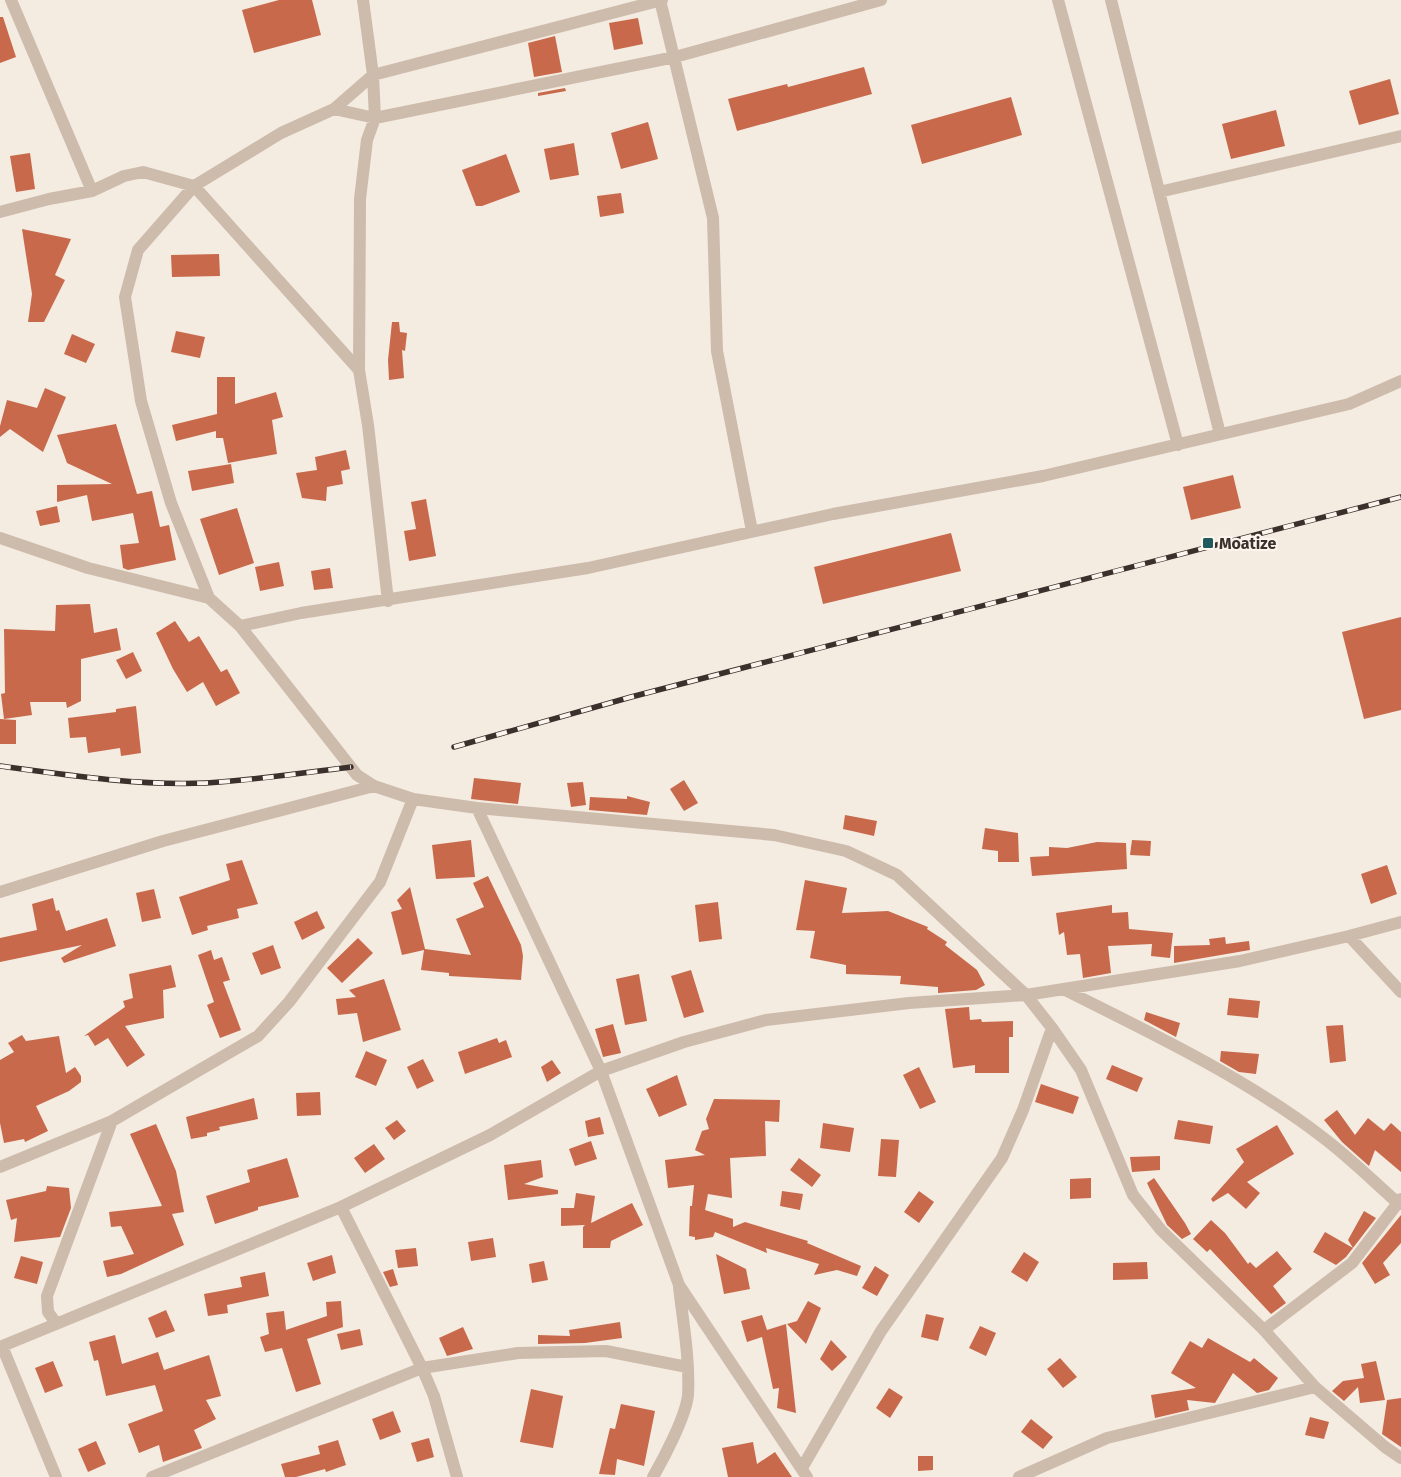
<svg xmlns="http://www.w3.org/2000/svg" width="1401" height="1477" font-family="'Fira Sans',sans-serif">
  <rect width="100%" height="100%" fill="#f4ebe1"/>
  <!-- building -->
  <path fill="#c8694b" d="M279,0H312L321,35L254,53L242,10Z
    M0,17H3L16,57L0,63Z
    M638,18L643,44L614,50L609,23Z
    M555,36L562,72L534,77L528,43Z
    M864,67L872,94L737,131L728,99L787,84L788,87Z
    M1390,79L1399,114L1359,125L1349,91Z
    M565,88L566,91L538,96V93Z
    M1011,97L1022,135L922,164L911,125Z
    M1276,110L1285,146L1231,159L1222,124Z
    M648,122L658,159L621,169L611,133Z
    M574,143L579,175L550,180L544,149Z
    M30,153L35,189L16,192L10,156Z
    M506,154L520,192L482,206H476L462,170Z
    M621,193L624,213L600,217L597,196Z
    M22,229L71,239L55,275L65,280L44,322H28L32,294Z
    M219,254L220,276L172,277L171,255Z
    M392,322H399L400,332L407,333L405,351L402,350L404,378L389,380L388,360Z
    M176,331L205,337L200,358L171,352Z
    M72,334L95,344L86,363L64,354Z
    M217,377H235V404L276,392L283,417L272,420L277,454L228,463L223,438H216V431L176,441L172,425L217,414Z
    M45,388L66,397L43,452L10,429L0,437V426L7,400L37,408Z
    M116,424L137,494L152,491L160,527L169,525L176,560L128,570L123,568L120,545L139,543L133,513L92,521L87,495L57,502V485L112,484L67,463L57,435Z
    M346,450L350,469L341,471L343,484L327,487L326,501L302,498L296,473L317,470L315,457Z
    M231,464L234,483L192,491L188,471Z
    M1233,475L1241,508L1191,520L1183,487Z
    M426,499L436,556L409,561L404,531L416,529L411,502Z
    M57,506L60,522L40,526L36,511Z
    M237,508L254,563L219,575L200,519Z
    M951,533L961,571L823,604L814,567Z
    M279,562L284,586L260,591L255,567Z
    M330,568L333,588L314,590L311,571Z
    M90,604L94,633L117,628L121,650L81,659V701L67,708L66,702H30L32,715L4,719L1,694L5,693L4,629L55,631L56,605Z
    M1401,617V710L1364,719L1342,632Z
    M175,621L189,642L199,636L221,672L227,669L240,693L216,706L203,682L187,692L173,669L156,633Z
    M133,652L142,671L126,679L116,660Z
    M136,706L141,753L121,756L120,748L88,753L86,737L70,738L68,718L116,712V709Z
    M0,719L16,720V744H0Z
    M474,778L521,783L518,804L471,799Z
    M684,780L698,803L684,811L670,789Z
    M583,782L586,805L571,807L567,783Z
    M627,796L650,802L647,815L589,810L590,797L627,799Z
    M845,815L877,821L874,836L843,829Z
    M985,828L1018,833L1019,862H998V851L982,849Z
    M471,840L475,877L436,879L432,845Z
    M1132,840L1151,841L1150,856L1130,855Z
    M1097,842L1126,843L1127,869L1032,876L1030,857L1049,856V847L1067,848Z
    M242,860L258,904L237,909L239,918L207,926L208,930L192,935L179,897L230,880L226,864Z
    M1387,865L1397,894L1371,904L1361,874Z
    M488,876L521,945L523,956L521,980L449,976V973L421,970L424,950L402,955L391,912L402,909L397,900L410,887L425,949L471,955L456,919L484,907L473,883Z
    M805,880L847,888L842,913L888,911L928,927L927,929L947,942L945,945L977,970L985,985L976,990L938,993V987L900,984L901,976L846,974V965L810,958L815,931L796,930Z
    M154,889L161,918L142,922L136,893Z
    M53,898L56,911L59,910L66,931L107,918L116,946L64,963L61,958L82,945L0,962V938L37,930L32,904Z
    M718,902L722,939L699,942L695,905Z
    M1112,905V913L1128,912L1129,929L1173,933L1170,958L1151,956L1152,944L1108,946L1111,973L1083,978L1080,954L1067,955L1064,932L1059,935L1056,913Z
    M317,911L325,928L302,940L294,922Z
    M1225,937L1226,944L1249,941L1250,950L1174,963V946L1210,945L1209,939Z
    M358,938L373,953L342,983L327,968Z
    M273,945L281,968L261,975L252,953Z
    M211,950L214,960L222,957L230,980L223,982L241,1030L220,1038L207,1005L214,1002L198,955Z
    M171,965L176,987L163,990L164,1018L125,1026L145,1055L127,1067L108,1038L95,1046L88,1035L84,1036L125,1007L123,1001L133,998L129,974Z
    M691,970L704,1012L684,1018L671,976Z
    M639,974L647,1021L625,1025L616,979Z
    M384,979L401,1030L363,1042L357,1013L338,1015L336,999L356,997L349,990Z
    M1229,998L1260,1001L1258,1018L1227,1015Z
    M969,1007L970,1020L981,1019L982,1022L1013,1021V1037H1009V1073H975V1065L953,1068L945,1009Z
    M1146,1012L1180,1023L1176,1037L1144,1020Z
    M613,1024L621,1053L603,1057L595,1029Z
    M1343,1025L1346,1061L1330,1063L1326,1026Z
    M22,1035L26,1041L59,1036L66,1073L75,1067L81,1076V1082L69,1091L36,1106L48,1131L25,1142L24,1139L4,1143L0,1123V1060L14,1052L8,1043Z
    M497,1038L499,1043L506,1040L512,1057L465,1074L458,1052Z
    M366,1051L387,1060L376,1086L355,1077Z
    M1221,1051L1259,1054L1256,1074L1239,1072L1220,1061Z
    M423,1059L434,1081L417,1089L407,1067Z
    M552,1060L561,1073L547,1082L541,1067Z
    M1112,1065L1143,1078L1137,1092L1106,1079Z
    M919,1067L936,1102L920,1109L903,1075Z
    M677,1075L687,1105L659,1117L646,1089Z
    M1041,1084L1079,1097L1073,1114L1035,1102Z
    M320,1092L321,1115L297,1116L296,1093Z
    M254,1098L258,1119L219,1127L220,1130L207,1133V1136L191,1139L186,1117Z
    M714,1099L780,1100L779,1122L765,1121L766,1156L730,1158L732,1198L708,1194L705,1210L733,1219V1227L745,1222L808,1241L807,1243L861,1266L857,1276L837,1270L814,1275L819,1264L766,1248L767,1253L715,1232L713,1237L695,1240V1237L689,1236L690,1206H692L694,1185L668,1188L665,1160L705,1155L695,1150L702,1131L709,1129L706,1119Z
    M1337,1110L1355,1135L1368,1118L1384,1131L1391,1123L1401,1132V1172L1375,1150L1369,1166L1342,1142L1324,1120Z
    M600,1117L604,1134L588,1137L585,1121Z
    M397,1120L406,1131L394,1140L385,1128Z
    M1178,1120L1213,1126L1210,1144L1174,1139Z
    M823,1123L854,1128L850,1152L820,1148Z
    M156,1124L176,1171L184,1212L172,1214L184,1245L121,1274L107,1277L103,1261L134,1254L121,1226L111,1227L109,1212L162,1206L130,1134Z
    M1277,1125L1294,1154L1247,1182L1260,1193L1246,1209L1228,1193L1213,1202L1211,1199L1244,1162L1236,1149Z
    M881,1139L899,1140L896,1177L878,1176Z
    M591,1141L597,1159L575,1166L569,1149Z
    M374,1144L385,1159L365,1173L354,1158Z
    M1160,1156V1170L1132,1172L1130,1157Z
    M287,1158L299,1197L258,1207V1210L215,1224L206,1196L250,1182L247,1170Z
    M799,1158L821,1175L812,1187L790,1170Z
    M541,1160L543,1177L524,1184L558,1190V1194L508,1200L504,1165Z
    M1091,1178V1198L1070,1199V1179Z
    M1154,1178L1185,1223L1191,1234L1182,1239L1167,1225L1147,1183Z
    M47,1186L69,1188L71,1208L60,1237L14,1242L17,1218L11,1220L6,1200L46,1191Z
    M782,1191L803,1194L800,1210L780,1206Z
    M919,1191L934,1202L919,1223L904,1212Z
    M576,1193L595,1196L591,1223L632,1203L643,1225L611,1241L610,1248H583V1227L585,1225L561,1226V1208H574Z
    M1364,1211L1376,1218L1346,1257L1336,1265L1313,1252L1325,1232L1353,1248L1348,1240Z
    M1401,1215V1243L1383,1263L1390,1275L1375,1284L1362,1263Z
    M1211,1220L1225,1233L1248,1264L1250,1262L1256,1268L1277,1251L1292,1269L1273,1286L1286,1303L1271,1314L1210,1249L1207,1252L1193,1239Z
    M493,1238L496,1257L471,1261L468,1242Z
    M416,1248L418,1266L398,1268L395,1250Z
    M1024,1252L1039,1262L1027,1282L1011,1272Z
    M716,1254L746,1269L750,1289L724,1294Z
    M332,1255L336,1273L313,1281L307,1263Z
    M21,1256L43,1262L37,1284L14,1278Z
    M544,1261L548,1280L532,1283L529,1264Z
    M1147,1262L1148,1279L1113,1280V1263Z
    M875,1266L889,1275L877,1296L862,1288Z
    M393,1269L398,1285L390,1287L383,1272Z
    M265,1272L269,1296L227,1305L228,1313L208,1316L204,1294L242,1287L240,1277Z
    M341,1301L343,1327L307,1339L321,1384L296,1392L282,1348L265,1352L260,1337L269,1334L266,1313L284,1311L286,1330L327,1316L326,1302Z
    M808,1301L821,1308L806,1344L787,1324L797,1321Z
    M166,1310L175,1331L156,1338L148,1318Z
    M926,1314L944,1318L938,1341L921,1337Z
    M762,1315L767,1330L786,1324L796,1413L777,1408L779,1388L773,1389L762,1337L747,1342L741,1321Z
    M620,1322L622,1338L585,1343L538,1344V1335L570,1336L569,1330Z
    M980,1326L996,1333L986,1356L969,1348Z
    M463,1327L473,1349L447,1356L439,1338Z
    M360,1329L363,1345L341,1350L337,1334Z
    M115,1335L122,1364L158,1352L164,1370L209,1355L221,1396L206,1400L216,1419L194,1430L202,1448L163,1462L159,1445L139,1453L128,1424L163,1411L155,1385L106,1396L98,1360L94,1361L89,1342Z
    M1208,1338L1250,1362L1254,1358L1278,1378L1269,1390L1257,1393L1233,1373L1215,1403L1187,1400L1189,1410L1155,1418L1151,1395L1196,1388L1171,1373L1190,1341L1202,1348Z
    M831,1340L847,1357L832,1371L820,1359Z
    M1060,1358L1077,1377L1063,1388L1047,1369Z
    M53,1361L63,1386L45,1393L35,1368Z
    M1376,1361L1385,1400L1360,1403L1358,1387L1344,1401L1332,1391L1343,1381L1364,1378L1361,1364Z
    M889,1388L903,1397L890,1418L876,1408Z
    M531,1389L563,1396L553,1448L520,1442Z
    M1401,1398V1447L1382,1434L1387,1400Z
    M621,1404L655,1411L644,1466L617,1459L615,1475L599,1474L610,1428L615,1429Z
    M393,1411L401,1432L380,1440L372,1419Z
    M1310,1417L1329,1422L1324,1439L1305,1435Z
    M1031,1419L1053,1437L1043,1449L1021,1432Z
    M429,1438L434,1457L417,1462L411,1443Z
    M338,1440L346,1465L326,1472L325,1469L296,1477H285L281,1464L320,1454L318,1446Z
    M96,1441L106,1464L88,1472L78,1449Z
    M753,1442L757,1464L775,1452L792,1477H728L722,1448Z
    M918,1456H933V1470L918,1471Z"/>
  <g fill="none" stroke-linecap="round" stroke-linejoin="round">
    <!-- street -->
    <path stroke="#cdbbac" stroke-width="12" d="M11,0L92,191
      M363,0L373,75L375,118L367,140L360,199L359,370L368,425L388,601
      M660,0L713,218L717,351L752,531
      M1058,0L1178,445
      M1111,0L1220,434
      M334,109L375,118L675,57L881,0
      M1159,192L1401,136
      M0,212L49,199L92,191L124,176L143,172L194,186L359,370
      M0,538L88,568L209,598L240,626L357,775L374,786L413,799L477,808L774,835L846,851L897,875L1026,995L1052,1028L1081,1070L1133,1195L1161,1230L1264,1330L1315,1387L1385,1447L1401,1458
      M209,598L171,503L141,401L125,297L138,250L194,186L281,133L334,109L373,75L662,0
      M240,626L301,613L588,568L833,514L1043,476L1349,404L1401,381
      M477,808L601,1071L679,1285L807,1477
      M0,892L163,841L374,786
      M1349,936L1401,992
      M1063,989C1151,1033 1242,1076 1321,1136C1348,1156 1373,1181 1399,1204
      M0,1167L112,1121L258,1036L289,1002L380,882L413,799
      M341,1207L422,1368L434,1396L457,1477
      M56,1323L48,1312L47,1296L112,1121
      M1264,1330L1352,1263L1401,1199
      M2,1346L56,1477
      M0,1347L341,1207L490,1135L601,1071L684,1042L766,1020L909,1003L1026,995L1240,961L1349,936L1401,922
      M802,1468L881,1331L1002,1158L1023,1110L1052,1028
      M152,1477L422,1368L518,1353L606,1351L687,1367
      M653,1477C664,1458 686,1416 688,1395C690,1360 683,1322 679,1287
      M1019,1477L1107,1438L1315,1387"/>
    <!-- rail casing -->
    <g stroke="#3b302b" stroke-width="5.5">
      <path id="rail" d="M454,747L631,697L1401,497
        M0,766C66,775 140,786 206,783C255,780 303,773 351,767"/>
    </g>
    <!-- rail -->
    <use href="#rail" stroke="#fbf5ee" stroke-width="4" stroke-dasharray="11" stroke-linecap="butt"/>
  </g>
  <!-- markers -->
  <rect fill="#1f5a5e" stroke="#fbf5ee" stroke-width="2" x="1202" y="537" width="12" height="12" rx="2.5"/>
  <g text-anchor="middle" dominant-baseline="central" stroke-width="4.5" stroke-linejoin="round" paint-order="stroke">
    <!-- poi labels -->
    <g font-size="16" font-weight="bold" fill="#3b302b" stroke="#fbf5ee" text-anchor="start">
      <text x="1219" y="543">Moatize</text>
    </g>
  </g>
</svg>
